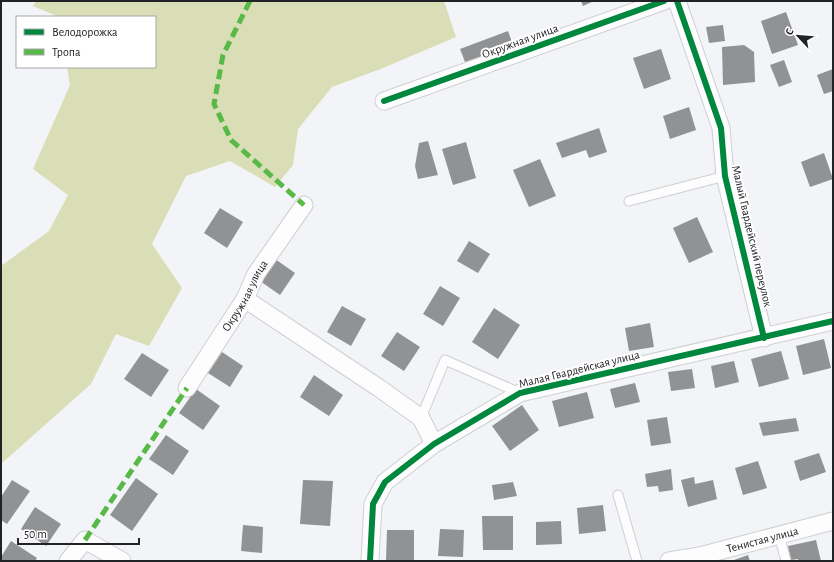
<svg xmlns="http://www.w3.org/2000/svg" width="834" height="562" font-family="'Alegreya Sans',sans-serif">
  <rect width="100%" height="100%" fill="#f2f4f7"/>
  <!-- green -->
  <path fill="#dadeb7" d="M36,1H444L456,37L383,68L332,87L298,129L293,165L275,187L230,161L186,176L152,244L182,288L149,346L116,334L91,384L1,464V266L49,231L68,195L33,169L70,85L67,67H155V17H98L99,16L59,17L33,6Z"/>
  <!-- building -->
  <path fill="#909293" d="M581,1H594L583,6Z
    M786,12L798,45L772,54L761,21Z
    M723,25L725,41L709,43L706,27Z
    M508,31L513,45L465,62L460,49Z
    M744,45L754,52L755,82L723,85L722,47Z
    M661,49L671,79L644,89L633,58Z
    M784,60L792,82L779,87L770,65Z
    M833,69V91L824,94L817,75Z
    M689,107L696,130L670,139L663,116Z
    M599,128L607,152L589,158L586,150L562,158L556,143Z
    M428,141L438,175L418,179L415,166L419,143Z
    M466,142L476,178L453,185L442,149Z
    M824,153L833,179L810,187L801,162Z
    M540,159L556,196L529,207L513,170Z
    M220,208L243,222L227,248L204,233Z
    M697,217L713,252L689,263L673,228Z
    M469,241L490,254L478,273L457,261Z
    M275,259L295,273L280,295L260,281Z
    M440,286L460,298L443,326L423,314Z
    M342,306L366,319L351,346L327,332Z
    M494,308L520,325L498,359L472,342Z
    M650,323L654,347L629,351L625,328Z
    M397,332L420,347L404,371L381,356Z
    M824,339L831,368L803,375L796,346Z
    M781,351L789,379L759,387L751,359Z
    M222,352L243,366L230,387L208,373Z
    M142,353L169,370L151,397L124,379Z
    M734,361L739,382L715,388L711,366Z
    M692,369L695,388L671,391L668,372Z
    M314,375L343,395L329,416L300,397Z
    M635,383L640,402L615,408L610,389Z
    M196,389L220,406L203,430L179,413Z
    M587,392L594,418L559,427L552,401Z
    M522,405L539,430L510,451L492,426Z
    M667,417L671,443L651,446L647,420Z
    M796,418L799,431L763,436L759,423Z
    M166,435L189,451L173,475L149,459Z
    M819,453L826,472L800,481L794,461Z
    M758,461L767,488L743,495L735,468Z
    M671,469L673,490L659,492L658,486L647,487L645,474Z
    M694,477L695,484L713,480L717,499L688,507L681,480Z
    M136,478L158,494L132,531L110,515Z
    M12,480L30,491L7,524L1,520V497Z
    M303,480L333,481L330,526L300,524Z
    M513,482L517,496L494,500L492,485Z
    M603,505L606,531L579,534L577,508Z
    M35,507L61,524L46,546L21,529Z
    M482,516H513V550H483Z
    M561,521L562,544L536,545V522Z
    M243,525L263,527L262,553L241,551Z
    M440,529L464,530L463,557L438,556Z
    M387,530H414V561H386Z
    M816,540L821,561H798V559L791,560L788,546Z
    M11,541L37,558L35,561H1V557Z
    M748,555L750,561H731Z"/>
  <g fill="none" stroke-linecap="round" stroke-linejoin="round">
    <!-- lane casing -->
    <g stroke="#cecfd2" stroke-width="11">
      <path id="lane" d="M629,201L725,176
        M421,418L445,360L520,393
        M618,495L637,561
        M779,535L786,561"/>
    </g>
    <!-- street casing -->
    <g stroke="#cecfd2" stroke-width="19">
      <g id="street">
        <path d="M677,1L721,128L725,176L764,338"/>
        <path d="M384,101L664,1"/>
        <path d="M245,299L379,388L421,418L434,444"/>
        <path id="s1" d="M187,388L245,299L256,274L304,205"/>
        <path d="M68,561L85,540L122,561"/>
        <path d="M370,561L373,504L385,482L434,444L520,393L833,321"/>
        <path id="s2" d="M669,561L700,556L833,521"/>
      </g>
    </g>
    <!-- lane -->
    <use href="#lane" stroke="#fdfdfe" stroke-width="9"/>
    <!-- street -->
    <use href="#street" stroke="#fdfdfe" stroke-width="17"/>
    <!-- quiet -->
    <path stroke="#58b947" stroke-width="5" stroke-dasharray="10 5" stroke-linecap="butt" d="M250,1L223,55L214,104L231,140L304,205
      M85,540L187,388"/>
    <!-- cycleway casing -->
    <g stroke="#fff" stroke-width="8">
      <path id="cycleway" d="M677,1L721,128L725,176L764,338
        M384,101L664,1
        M370,561L373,504L385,482L434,444L520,393L833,321"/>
    </g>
    <!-- cycleway -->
    <use href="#cycleway" stroke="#00873e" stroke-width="6"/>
  </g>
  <g text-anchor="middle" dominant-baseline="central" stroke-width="4" stroke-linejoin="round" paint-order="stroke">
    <!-- street labels -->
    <g font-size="12" fill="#222326" stroke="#fff">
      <text transform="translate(520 41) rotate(-20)">Окружная улица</text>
      <text transform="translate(752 236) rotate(77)">Малый Гвардейский переулок</text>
      <text stroke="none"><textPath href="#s1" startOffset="109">Окружная улица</textPath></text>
      <text transform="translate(579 369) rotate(-14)">Малая Гвардейская улица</text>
      <text stroke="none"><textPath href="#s2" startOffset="96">Тенистая улица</textPath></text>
    </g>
  </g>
  <!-- border -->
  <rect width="834" height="562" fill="none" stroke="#222326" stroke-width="4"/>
  <!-- legend -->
  <rect x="16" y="16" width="140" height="52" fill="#ffffff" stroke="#a7a7a8"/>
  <rect x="24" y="29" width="20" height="6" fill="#00873e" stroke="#a7a7a8"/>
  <text x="52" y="36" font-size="12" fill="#222326">Велодорожка</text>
  <rect x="24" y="49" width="20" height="6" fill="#58b947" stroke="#a7a7a8"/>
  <text x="52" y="56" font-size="12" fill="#222326">Тропа</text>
  <!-- north arrow -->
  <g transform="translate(798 36) rotate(296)" stroke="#ffffff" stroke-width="3" paint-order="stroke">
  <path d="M0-3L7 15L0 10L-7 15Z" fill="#222326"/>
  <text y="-6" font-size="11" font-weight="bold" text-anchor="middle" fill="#222326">С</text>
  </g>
  <!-- scale -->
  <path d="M18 538v6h121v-6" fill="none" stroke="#222326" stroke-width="2"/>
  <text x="24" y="538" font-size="12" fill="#222326" stroke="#ffffff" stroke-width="3" paint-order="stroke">50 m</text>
</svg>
